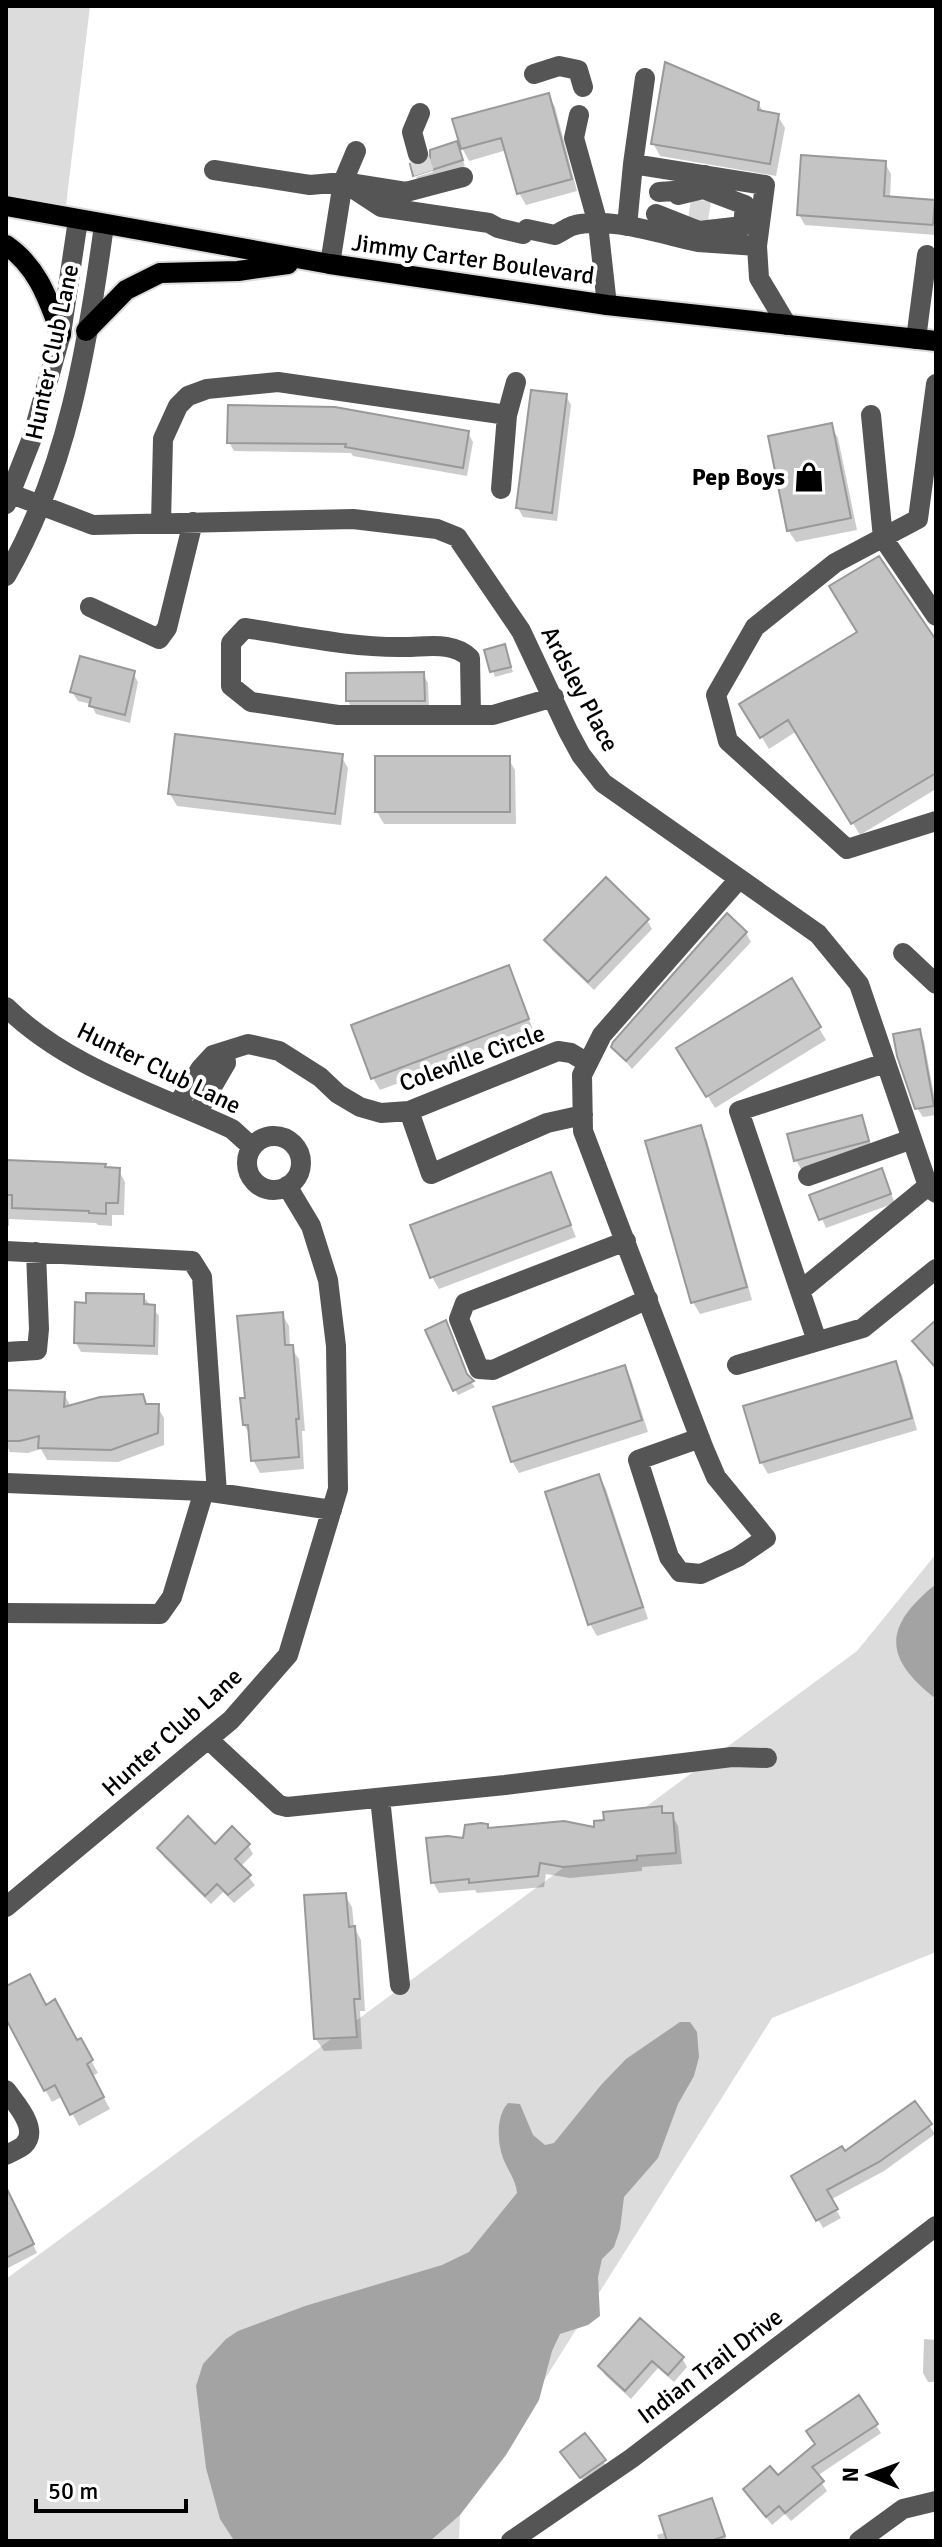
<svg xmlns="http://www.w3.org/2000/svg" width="942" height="2547" font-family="Signika,sans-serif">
  <rect width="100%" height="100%" fill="#fff"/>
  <!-- green -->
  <path fill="#dcdcdc" d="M6,6H90L64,222L6,215Z
    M936,1554V1952L772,2018L460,2514L459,2541H6V2279L857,1651Z"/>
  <!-- water -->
  <path fill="#a3a3a3" d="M936,1584V1699C882,1657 884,1626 936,1584Z
    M680,2022H690L697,2032L699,2057L694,2076L678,2104L658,2158L624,2197L620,2229L614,2247L602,2259L598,2277L600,2316L588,2325L560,2334L552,2351L539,2400L506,2455L460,2515L430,2541L233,2539L220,2519L206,2468L196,2386L203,2364L226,2339L238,2331L305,2306L442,2265L469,2252L517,2193C516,2180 508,2171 503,2158C497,2142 496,2116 508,2103L520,2104L533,2135L545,2145L554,2143L601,2085L626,2059Z"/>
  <!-- shadow -->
  <path fill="#0003" d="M548,95L555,107L577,191L526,205L519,193L507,150L469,161L462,148Z
    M758,103L764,113L778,116L785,128L776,176L660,156L653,143Z
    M459,149L465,166L418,181L416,177L433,172L428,165Z
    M885,163L891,174L890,199L936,201V235L805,225L799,215Z
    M566,396L571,405L557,521L523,517L518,508Z
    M831,426L838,438L857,530L796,542L788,530Z
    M468,433L473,442L467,476L353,456L351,453L234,451L229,442Z
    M936,641V789L860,835L797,731L769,749L742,705Z
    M504,646L513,672L495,677L486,651Z
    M133,673L138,682L130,723L96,714L91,704L78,701L72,692Z
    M423,674L428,683L429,709L353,710L348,701Z
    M341,756L348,768L341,825L177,806L170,794Z
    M508,758L515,770L516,824H384L377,812Z
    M647,920L652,929L594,990L552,950L547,941Z
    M746,933L751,942L632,1069L613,1047Z
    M508,967L534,1032L380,1090L373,1078Z
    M791,981L826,1040L715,1108L679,1049Z
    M919,1032L924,1041L936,1106V1115L923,1117L917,1108Z
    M861,1117L866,1126L872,1150L801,1169L796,1160Z
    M700,1128L707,1140L752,1300L700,1314L693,1302Z
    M6,1162L118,1169L125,1182L124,1215H112V1226L98,1225L96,1223L9,1219V1226H6Z
    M881,1171L895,1203L826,1228L812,1196Z
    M550,1174L576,1237L439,1289L432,1277Z
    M143,1296L159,1316L158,1355L81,1352L76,1343Z
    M282,1314L289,1326L290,1347L299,1359L305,1431H302L304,1469L260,1473L253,1460L251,1436L244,1425L248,1400Z
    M895,1363L902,1375L917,1430L768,1474L761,1462Z
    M624,1367L631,1379L648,1432L519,1473L512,1461Z
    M467,1377L475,1387L458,1395L455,1390Z
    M6,1392L64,1394L71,1407L142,1396L148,1406H157L164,1418V1445L118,1462L47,1460L41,1449L28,1453L10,1452L6,1445Z
    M599,1477L606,1489L648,1619L597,1636L590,1624Z
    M660,1808L664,1815H672L678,1826L682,1864L642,1867V1871L570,1878L546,1874L544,1887L477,1893L475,1890L439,1893L433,1882L464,1840L489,1830L597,1829Z
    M248,1845L253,1854L240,1867L255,1885L234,1903L223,1892L211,1904L164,1857L159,1848Z
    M345,1895L352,1907L354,1927L361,1940L365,2011H360L362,2049L324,2051L316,2039Z
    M6,1989L77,2042L80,2041L98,2073L92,2076L110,2109L79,2126L63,2096L52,2102L6,2020Z
    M915,2104L935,2134L884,2171L830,2200L841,2218L823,2228L794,2177L844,2154Z
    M6,2214L20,2218L37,2253L6,2269Z
    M640,2320L682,2358L687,2367L674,2382L658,2368L631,2399L605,2375L600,2366Z
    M924,2339L936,2340V2382H928L923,2373Z
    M876,2425L881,2433L817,2476L827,2491L791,2521L785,2514L772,2525L745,2490L778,2478Z
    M585,2436L607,2467L584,2482L566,2458Z
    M711,2501L727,2541H659L657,2535L667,2532Z"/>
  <!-- building -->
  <path fill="#c4c4c4" stroke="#999" stroke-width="2" d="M665,62L759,102L758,110L779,114L770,164L651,144Z
    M549,93L572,179L517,194L501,138L461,149L452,119Z
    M457,141L463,160L413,176L410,164L422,166L430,158V150Z
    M801,155L886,161L884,196L935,200L933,225L797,215Z
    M531,390L567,394L552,513L516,508Z
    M228,405L335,407L469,431L463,468L345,447L346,444L227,443Z
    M832,423L851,518L787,531L768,436Z
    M879,556L936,640V773L851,824L788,720L760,738L739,704L857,632L829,586Z
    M505,644L511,667L490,672L484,650Z
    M80,656L135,671L125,715L89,706L91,698L70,692Z
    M424,672L425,701H346V673Z
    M175,734L343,754L335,814L168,794Z
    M375,756H510V812H375Z
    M606,877L649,919L588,982L544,940Z
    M727,913L747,932L626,1061L611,1047L613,1042Z
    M509,965L529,1019L371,1079L351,1025Z
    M792,978L821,1027L706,1097L676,1048Z
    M920,1029L934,1106L915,1109L897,1056L893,1034Z
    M862,1115L869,1141L794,1161L787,1134Z
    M701,1125L747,1287L691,1303L645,1141Z
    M6,1160L106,1164L105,1167L120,1168L118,1203H106V1214L89,1213V1211L12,1208V1195H6Z
    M882,1168L891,1194L819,1220L809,1195Z
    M551,1172L571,1225L430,1278L410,1225Z
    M86,1293L144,1294V1304L155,1305L154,1346L74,1343L75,1302L86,1303Z
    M283,1312L285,1345H293L299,1419H296L299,1457L251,1461L248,1425H243L240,1398H245L237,1316Z
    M446,1320L467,1374L474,1381L453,1391L425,1330Z
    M936,1320V1368L912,1341Z
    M896,1361L912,1418L760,1463L743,1406Z
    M625,1365L642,1420L511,1462L493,1407Z
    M6,1390L65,1392L64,1407L100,1397L143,1394L146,1404H159L158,1433L111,1450L38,1448L39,1436L20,1441H6Z
    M599,1474L643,1607L588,1625L545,1492Z
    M662,1806V1813H673L676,1853L637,1856V1860L563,1867L540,1863L538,1876L469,1883V1879L431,1883L426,1838L448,1836L463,1838L465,1825L481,1823L488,1824V1828L564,1821L594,1827V1821L604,1820L603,1812Z
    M188,1816L215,1844L232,1826L250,1844L235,1859L251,1875L228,1895L217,1884L205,1896L157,1848Z
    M346,1893L349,1927L355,1926L360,1999H354L357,2037L314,2039L304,1895Z
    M30,1974L46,2005L55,1999L77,2040L81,2038L93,2060L87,2064L104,2097L70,2115L55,2085L44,2091L6,2019V1986Z
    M915,2101L932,2124L879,2162L827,2190L838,2209L816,2221L791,2176L842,2146L845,2151Z
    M6,2187L34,2244L6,2258Z
    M640,2318L684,2357L668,2375L652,2361L625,2391L598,2366Z
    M859,2395L878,2424L812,2467L824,2481L785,2513L779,2506L766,2517L743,2489L770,2466L778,2475L815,2444L806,2431Z
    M585,2433L606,2460L580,2478L560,2452Z
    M712,2498L725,2536L711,2541H667L659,2516Z"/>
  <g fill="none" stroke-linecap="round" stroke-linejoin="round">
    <!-- minor-tunnel -->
    <path stroke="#d9d9d9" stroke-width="20" stroke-dasharray="20 10" stroke-linecap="butt" d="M418,154L424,173
      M698,220L701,200"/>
    <!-- major casing -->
    <g stroke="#dbdbdb" stroke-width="24">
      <path id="major" d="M6,206L330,264L607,305L936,341
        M6,245C38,267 48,299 61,334
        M86,331L126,290L160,273L238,271L288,264"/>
    </g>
    <!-- minor -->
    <path stroke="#555" stroke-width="20" d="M534,74L559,66L578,70L583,87
      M645,78L633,164L765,185L757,246L759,278L787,325
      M579,115L574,138L598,224L607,305
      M418,154L412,132L420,113
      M214,170L310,185L343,182L406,192L463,177
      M343,182L381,207L489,223L498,228L523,234L527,229L555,235C561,232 567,228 572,226C606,215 664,235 698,242
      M659,192L703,189L678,195
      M656,214L699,231L743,226L745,205L703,189L705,175
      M627,226L633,164
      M699,232L698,242L757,246
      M330,264L343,182L356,151
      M916,339L927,255
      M936,384L918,519L835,563L755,627L716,695L728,741L847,849L936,821
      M871,415L883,538L936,616
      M501,489L507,415L516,382
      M6,492L93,525L353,519L437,529L457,537L521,631L568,731L581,755L603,783L818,934L859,984L928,1186L936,1193
      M6,504L32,438L61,334L78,220
      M161,523L163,439L178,406L188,396L207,389L278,382L507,415
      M6,576C67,471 88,344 104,225
      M90,607L159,639L167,628L193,522
      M471,715L470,658C453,641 427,647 405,647C352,648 298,636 245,628L231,643V686L251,702L338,715H493L554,697
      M903,953L936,984
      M6,1007C68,1068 155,1093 232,1129L252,1147
      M178,1104L201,1068L213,1055L248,1044L279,1051L320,1077L338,1094L360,1107L381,1113L409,1111L558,1051L571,1053L588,1063
      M409,1111L431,1174L547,1123L583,1115
      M197,1113L226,1063L225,1053
      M247 1163a27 27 0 1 1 54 0a27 27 0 1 1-54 0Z
      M808,1176L912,1139
      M626,1241L465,1303L459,1319L479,1369L493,1370L648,1299
      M6,1251L192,1261L202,1277L217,1493
      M800,1291L928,1186
      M817,1341L739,1111L885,1063
      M6,1352L37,1350L39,1329L36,1252
      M737,1365L863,1328L936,1269
      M700,1438L638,1460L669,1557L680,1572L701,1574L738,1557L766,1538L716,1477L704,1449L583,1131L582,1075L602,1035L739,879
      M6,1483L204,1491L332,1510
      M6,1613L160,1614L172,1597L204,1491
      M208,1739L279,1805L287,1807L505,1785L732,1757L767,1758
      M380,1798L400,1985
      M6,1907L231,1720L288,1655L338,1489L336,1346L328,1280L311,1226L287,1186
      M6,2090C15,2103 40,2129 24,2145C20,2149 11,2152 6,2155
      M511,2541L632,2458L936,2226
      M859,2541L903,2509L936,2501"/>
    <!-- major -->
    <use href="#major" stroke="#000" stroke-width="20"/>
  </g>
  <!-- icons -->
  <defs>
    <g id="shop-bare" transform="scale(2.4)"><path d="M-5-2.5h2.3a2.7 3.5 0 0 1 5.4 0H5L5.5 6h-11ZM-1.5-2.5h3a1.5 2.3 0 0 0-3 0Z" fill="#000" stroke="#fff" stroke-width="2.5" paint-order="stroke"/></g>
  </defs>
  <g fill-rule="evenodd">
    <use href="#shop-bare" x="809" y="477"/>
  </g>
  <g text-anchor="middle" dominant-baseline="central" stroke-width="8" stroke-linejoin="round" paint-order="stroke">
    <!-- street labels -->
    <g font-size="24" fill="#000" stroke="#fff">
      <text transform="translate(473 259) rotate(8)">Jimmy Carter Boulevard</text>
      <text transform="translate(52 352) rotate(-78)">Hunter Club Lane</text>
      <text transform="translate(580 689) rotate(62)">Ardsley Place</text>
      <text transform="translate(472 1058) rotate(-20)">Coleville Circle</text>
      <text transform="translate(159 1068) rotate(26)">Hunter Club Lane</text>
      <text transform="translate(172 1732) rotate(-42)">Hunter Club Lane</text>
      <text transform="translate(710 2366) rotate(-37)">Indian Trail Drive</text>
    </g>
    <!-- poi labels -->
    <g font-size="24" font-weight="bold" fill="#000" stroke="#fff" text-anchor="end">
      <text x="785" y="477">Pep Boys</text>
    </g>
  </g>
  <!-- border -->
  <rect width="942" height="2547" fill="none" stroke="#000000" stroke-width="16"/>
  <!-- north arrow -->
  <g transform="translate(870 2475) rotate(271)" stroke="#ffffff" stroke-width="6" paint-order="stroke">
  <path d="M0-6L14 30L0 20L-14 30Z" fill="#000000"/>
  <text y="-12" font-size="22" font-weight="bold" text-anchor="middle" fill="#000000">N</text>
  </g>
  <!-- scale -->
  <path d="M36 2499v12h150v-12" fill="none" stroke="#000000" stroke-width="4"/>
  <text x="48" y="2499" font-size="24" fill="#000000" stroke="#ffffff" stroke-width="6" paint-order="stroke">50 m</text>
</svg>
